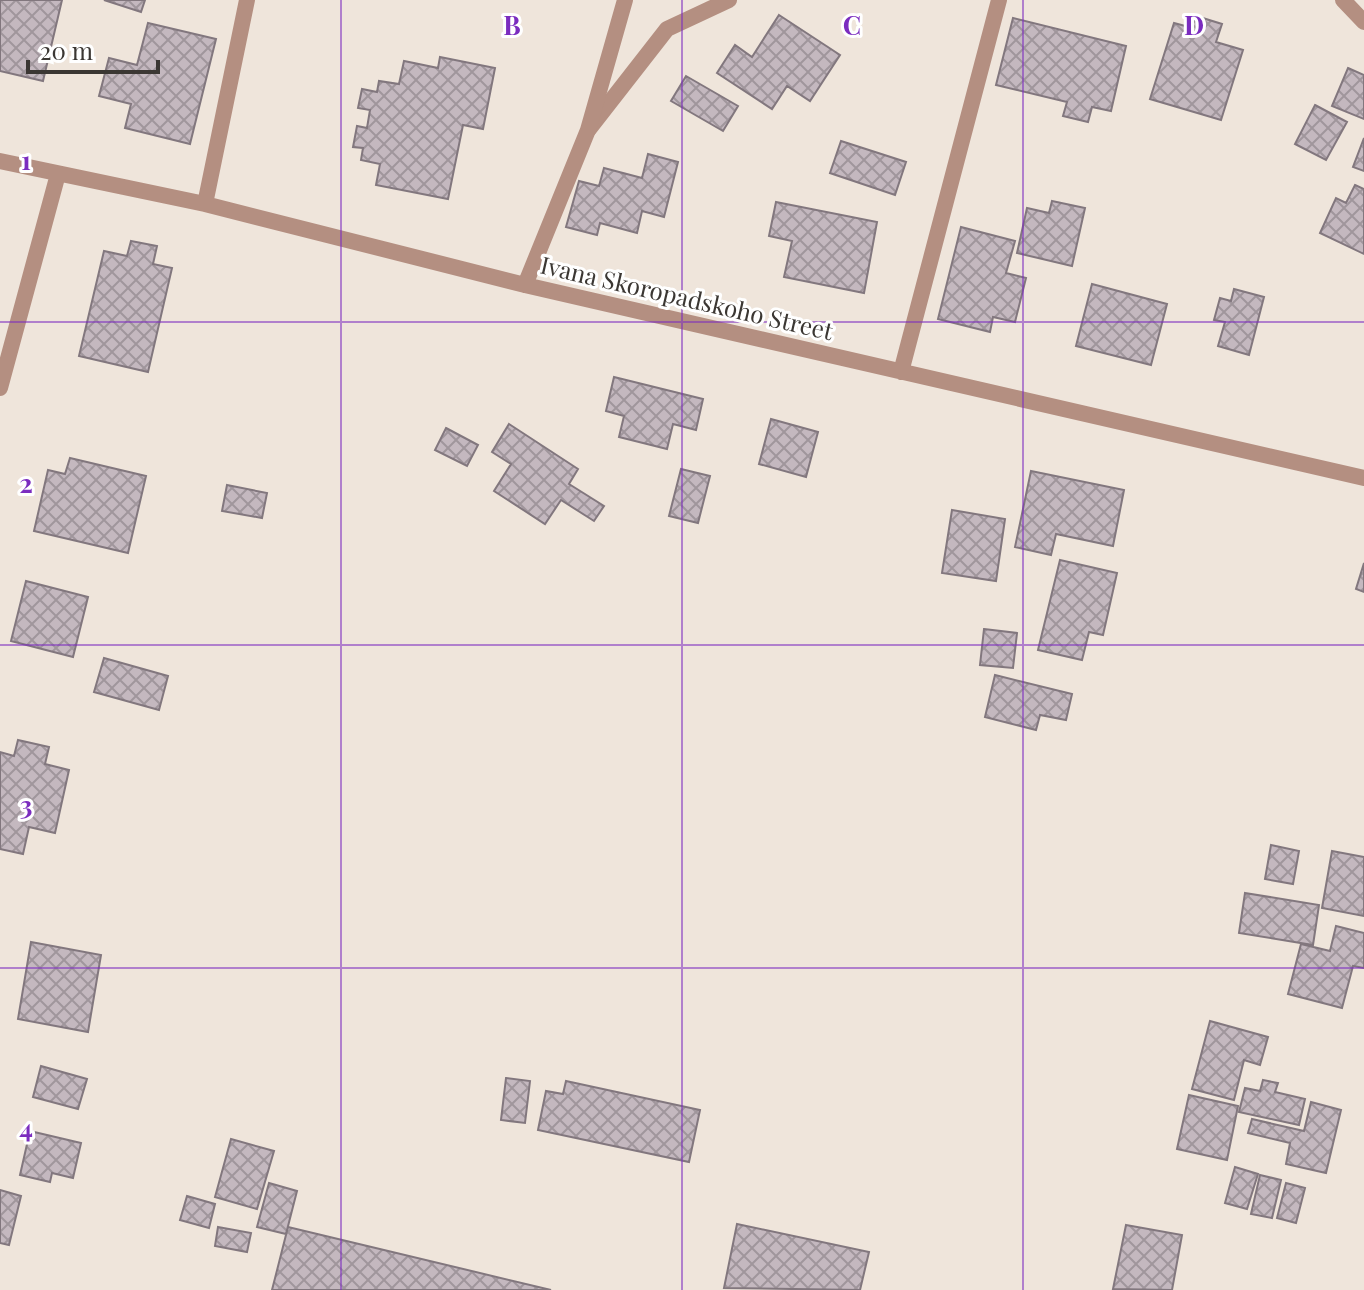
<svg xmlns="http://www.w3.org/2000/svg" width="1364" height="1290" font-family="'Playfair Display',serif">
  <defs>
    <pattern id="building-cross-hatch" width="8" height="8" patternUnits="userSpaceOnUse" patternTransform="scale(2)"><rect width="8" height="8" fill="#c4b8bf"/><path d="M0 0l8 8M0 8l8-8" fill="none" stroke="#a0969c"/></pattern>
  </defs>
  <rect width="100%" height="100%" fill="#efe5db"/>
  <!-- building -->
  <path fill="url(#building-cross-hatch)" stroke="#82777e" stroke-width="2" d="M0,0H62L43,81L0,71Z
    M104,0H145L141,12Z
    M779,15L840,55L810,101L787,86L772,109L717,73L735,45L752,57Z
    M1193,15L1222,24L1216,42L1243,50L1221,120L1150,99L1174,23L1189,27Z
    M1013,18L1126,46L1111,111L1092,107L1088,122L1063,116L1067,102L996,85Z
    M148,23L216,39L190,144L125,128L131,104L99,96L109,58L137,65Z
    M440,57L495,68L483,129L463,125L448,199L376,185L380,164L361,160L363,148L353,147L357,126L367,128L370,110L358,108L362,89L377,92L379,81L399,84L404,61L438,68Z
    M1348,68L1364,75V119L1332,106Z
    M686,76L738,106L723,131L671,101Z
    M1315,105L1347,122L1326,160L1295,144Z
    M1364,138V171L1353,167Z
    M841,141L906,162L895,195L830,173Z
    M648,154L678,162L664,217L642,211L637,233L600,223L597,235L566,227L579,181L599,186L604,168L642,178Z
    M1355,185L1364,189V254L1320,233L1336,198L1346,203Z
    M1052,201L1085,208L1072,266L1017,253L1027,208L1049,213Z
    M776,202L877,222L864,293L784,277L792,241L769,236Z
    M961,227L1015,241L1006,273L1026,278L1015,322L993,317L990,332L938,319Z
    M131,241L157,246L153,264L172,268L148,372L79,356L104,251L127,256Z
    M1092,284L1167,304L1151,365L1076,346Z
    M1234,289L1264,297L1249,355L1218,346L1225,322L1214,320L1220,298L1231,301Z
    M614,377L703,399L696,430L673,424L667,449L619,437L624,416L606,411Z
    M771,419L818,432L806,477L759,464Z
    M509,424L578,469L569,484L604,506L594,521L561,500L545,524L494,491L511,464L492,452Z
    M446,428L478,445L467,466L435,450Z
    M70,458L146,476L128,553L34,531L48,470L65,474Z
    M681,469L710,476L698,523L669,516Z
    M1031,471L1124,490L1113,546L1056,534L1051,555L1015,547Z
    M227,485L267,493L262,518L222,511Z
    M952,510L1005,519L996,581L942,573Z
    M1060,560L1117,573L1103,635L1089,632L1082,660L1038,650Z
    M1364,563V592L1356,589Z
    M26,581L88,597L73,657L11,641Z
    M984,629L1017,633L1013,668L980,665Z
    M104,658L168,676L159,710L94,692Z
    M995,675L1072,694L1066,720L1040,715L1036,730L985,717Z
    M18,740L49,747L45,764L69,770L55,833L29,827L23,854L0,849V752L14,756Z
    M1271,845L1299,851L1293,884L1265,879Z
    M1332,851L1364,857V916L1322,908Z
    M1245,893L1319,905L1313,945L1239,933Z
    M1336,926L1364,933V968L1353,966L1342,1008L1288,994L1301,944L1330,951Z
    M31,942L101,955L88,1032L18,1019Z
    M1210,1021L1268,1037L1260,1065L1244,1060L1234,1100L1192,1089Z
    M41,1066L87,1079L78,1109L33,1097Z
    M506,1078L530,1081L525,1123L501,1120Z
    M1263,1080L1278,1083L1275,1092L1305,1099L1299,1125L1239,1112L1245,1088L1260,1091Z
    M566,1081L700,1110L689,1162L538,1130L546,1091L563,1094Z
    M1189,1095L1238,1106L1227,1160L1177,1149Z
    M1311,1102L1341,1110L1326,1173L1286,1164L1290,1143L1248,1133L1252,1119L1304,1131Z
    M30,1131L81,1143L73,1178L52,1173L50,1182L20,1175Z
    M231,1139L274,1151L257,1209L215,1197Z
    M1235,1167L1258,1174L1247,1209L1225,1203Z
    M1260,1175L1281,1180L1272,1218L1251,1214Z
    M269,1183L297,1191L286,1234L257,1227Z
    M1286,1183L1305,1188L1296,1223L1277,1218Z
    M0,1190L21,1196L9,1245L0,1243Z
    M187,1196L215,1204L209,1228L180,1220Z
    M737,1224L869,1252L860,1290L724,1288Z
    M1126,1225L1182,1235L1172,1290L1113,1289Z
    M218,1227L251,1233L247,1252L215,1246Z
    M288,1227L551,1290H272Z"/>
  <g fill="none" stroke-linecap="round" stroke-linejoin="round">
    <!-- lane -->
    <path stroke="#b48f81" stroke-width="16" d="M589,129L667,29L729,0"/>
    <!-- street -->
    <path stroke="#b48f81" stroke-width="16" d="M1343,0L1364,22
      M0,161L205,204L525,285L1364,478
      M205,204L247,0
      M525,285L588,130L625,0
      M901,372L999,0
      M0,388L58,174"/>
  </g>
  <!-- grid -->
  <path fill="none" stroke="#7b2cbf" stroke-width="2" stroke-opacity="0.55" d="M341,0V1290M682,0V1290M1023,0V1290M0,322H1364M0,645H1364M0,968H1364"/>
  <g text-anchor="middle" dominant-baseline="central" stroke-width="6" stroke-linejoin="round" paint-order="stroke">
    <!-- street labels -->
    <g font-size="24" fill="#3b3733" stroke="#fff">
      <text transform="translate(687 297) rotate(13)">Ivana Skoropadskoho Street</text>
    </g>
  </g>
  <g font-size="26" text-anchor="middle" font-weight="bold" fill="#7b2cbf" stroke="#fff" stroke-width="6" stroke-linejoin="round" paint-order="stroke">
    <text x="512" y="35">B</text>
    <text x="852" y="35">C</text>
    <text x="1194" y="35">D</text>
    <text x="26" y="170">1</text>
    <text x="26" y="493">2</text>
    <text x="26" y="815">3</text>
    <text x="26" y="1138">4</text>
  </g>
  <!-- scale -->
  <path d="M28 60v12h130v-12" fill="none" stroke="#3b3733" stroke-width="4"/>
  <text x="40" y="60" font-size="24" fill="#3b3733" stroke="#ffffff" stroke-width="6" paint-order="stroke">20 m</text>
</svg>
